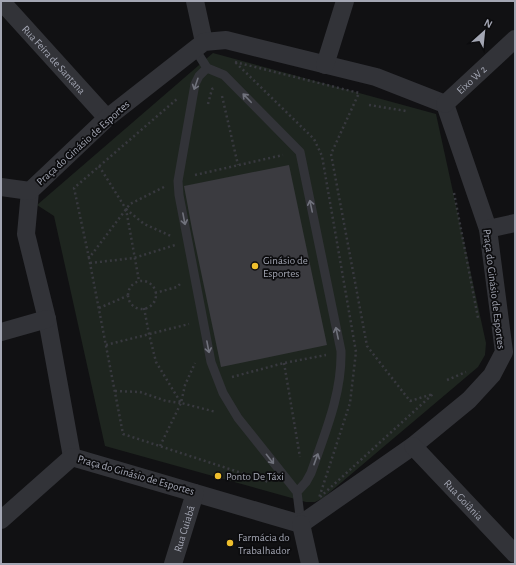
<svg xmlns="http://www.w3.org/2000/svg" width="516" height="565" font-family="'Alegreya Sans',sans-serif">
  <rect width="100%" height="100%" fill="#111113"/>
  <!-- green -->
  <path fill="#1e251f" d="M213,53L436,114L486,343L485,355L478,367L323,498L315,502H306L105,446L54,216L37,205Z"/>
  <!-- building -->
  <path fill="#3b3b40" d="M289,165L327,345L221,367L192,229L184,186Z"/>
  <g fill="none" stroke-linecap="round" stroke-linejoin="round">
    <!-- path -->
    <path stroke="#38393f" stroke-width="2.5" stroke-dasharray="2 3" stroke-linecap="butt" d="M235,62L359,93L331,154L367,346L410,401L433,394L319,498L350,403L356,352L322,156L314,139Z
      M222,96L238,165
      M208,104L212,89L215,88
      M369,105L406,111
      M99,166L126,209L139,281
      M195,175L283,155
      M164,187L130,204L89,258L123,434L269,482
      M454,193L478,318
      M126,209L144,224L171,236
      M89,258L74,188L177,99
      M90,263L134,258L175,245
      M128 295a14 14 0 1 1 28 0a14 14 0 1 1-28 0Z
      M155,293L177,287L181,283
      M99,308L127,296
      M144,308L149,334L156,362L181,403L216,412
      M106,345L189,324
      M284,363L300,457
      M232,377L284,363L326,355
      M447,380L466,372
      M115,391L140,392L166,401L181,403
      M160,446L181,403L185,385L195,363"/>
    <!-- lane -->
    <path stroke="#323338" stroke-width="9" d="M195,49L207,68
      M297,492L306,482L311,473C325,433 342,394 341,351L300,152L224,75L207,68L199,76L195,84L178,181L179,195L211,362L223,393L238,418L297,492L301,524"/>
    <!-- street -->
    <g stroke="#323338" stroke-width="18">
      <path id="s1" d="M1,1L107,118"/>
      <path d="M195,1L204,42"/>
      <path d="M226,40L376,77L445,104L488,229L504,352L492,375L469,400L413,446L301,524L72,457L47,319L26,234L30,191L107,118L204,42Z"/>
      <path d="M325,65L345,1"/>
      <path id="s2" d="M445,104L515,39"/>
      <path d="M1,187L30,191"/>
      <path d="M488,229L515,223"/>
      <path d="M1,332L47,319"/>
      <path id="s3" d="M413,446L515,554"/>
      <path d="M1,520L72,457"/>
      <path d="M301,524L310,564"/>
      <path id="s4" d="M173,564L195,493"/>
    </g>
  </g>
  <!-- one-way arrows -->
  <defs><path id="oneway-shaft" d="M-6 0H5M1.5-3L5.5 0L1.5 3" fill="none" stroke-width="1.6" stroke-linecap="round" stroke-linejoin="round"/></defs>
  <g stroke="#70727c">
    <use href="#oneway-shaft" transform="translate(196 84) rotate(109)"/>
    <use href="#oneway-shaft" transform="translate(247 98) rotate(-134)"/>
    <use href="#oneway-shaft" transform="translate(311 206) rotate(-102)"/>
    <use href="#oneway-shaft" transform="translate(184 219) rotate(79)"/>
    <use href="#oneway-shaft" transform="translate(337 333) rotate(-102)"/>
    <use href="#oneway-shaft" transform="translate(208 347) rotate(79)"/>
    <use href="#oneway-shaft" transform="translate(270 459) rotate(52)"/>
    <use href="#oneway-shaft" transform="translate(316 459) rotate(-70)"/>
  </g>
  <!-- markers -->
  <g fill="#efbf2d" stroke="#0c0c0e" stroke-width="1.5">
    <circle cx="255" cy="266" r="4"/>
    <circle cx="218" cy="476" r="4"/>
    <circle cx="230" cy="543" r="4"/>
  </g>
  <g text-anchor="middle" dominant-baseline="central" stroke-width="3.5" stroke-linejoin="round" paint-order="stroke">
    <!-- street labels -->
    <g font-size="11" fill="#a3a6b3" stroke="#0c0c0e">
      <text stroke="none"><textPath href="#s1" startOffset="79">Rua Feira de Santana</textPath></text>
      <text stroke="none"><textPath href="#s2" startOffset="36">Eixo W 2</textPath></text>
      <text transform="translate(83 143) rotate(-42)">Praça do Ginásio de Esportes</text>
      <text transform="translate(494 289) rotate(83)">Praça do Ginásio de Esportes</text>
      <text transform="translate(136 475) rotate(16)">Praça do Ginásio de Esportes</text>
      <text stroke="none"><textPath href="#s3" startOffset="74">Rua Goiânia</textPath></text>
      <text stroke="none"><textPath href="#s4" startOffset="37">Rua Cuiabá</textPath></text>
    </g>
    <!-- poi labels -->
    <g font-size="11" fill="#a3a6b3" stroke="#0c0c0e" text-anchor="start">
      <text x="263" y="260">Ginásio de<tspan x="263" dy="13">Esportes</tspan></text>
      <text x="226" y="476">Ponto De Táxi</text>
      <text x="238" y="537">Farmácia do<tspan x="238" dy="13">Trabalhador</tspan></text>
    </g>
  </g>
  <!-- border -->
  <rect width="516" height="565" fill="none" stroke="#a3a6b3" stroke-width="4"/>
  <!-- north arrow -->
  <g transform="translate(484 32) rotate(27)" stroke="#0c0c0e" stroke-width="3" paint-order="stroke">
  <path d="M0-3L7 15L0 10L-7 15Z" fill="#a3a6b3"/>
  <text y="-6" font-size="11" font-weight="bold" text-anchor="middle" fill="#a3a6b3">N</text>
  </g>
</svg>
